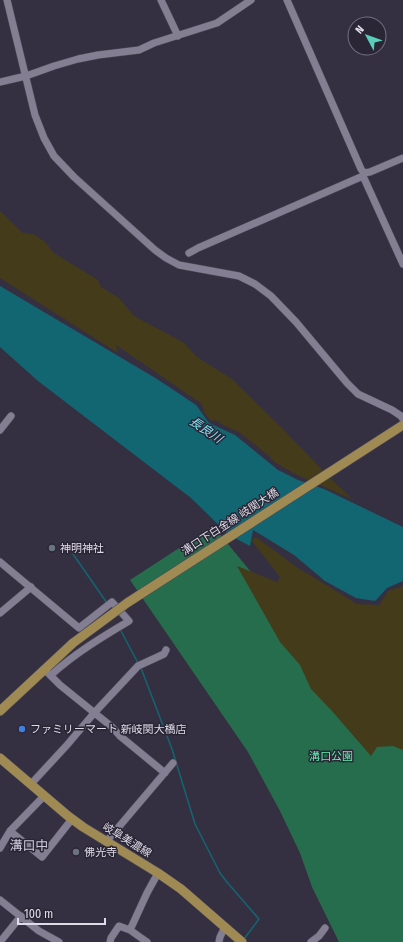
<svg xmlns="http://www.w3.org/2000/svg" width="403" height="942" font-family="'Fira Sans Condensed','Noto Sans JP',sans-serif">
  <rect width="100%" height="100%" fill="#353041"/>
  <!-- green -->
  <path fill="#266d4d" d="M213,526L270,595L403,728V942H339L312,887L300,853L280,811L248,752L130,580Z"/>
  <!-- sand -->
  <path fill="#433b1a" d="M0,211L23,233L33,234L44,241L54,253L98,280L101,287L119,298L134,316L183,342L197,357L232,379L284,430L330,478L352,499L295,474L276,463L269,456L239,432L223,425L218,421L210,420L204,412L202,404L116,345L118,353L0,278Z
    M256,537L298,568L336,591L357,604L379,605L388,591L403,586V750L393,746L377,747L371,756L332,711L311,689L300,665L280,642L237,566L277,582L280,577L251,540Z"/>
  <!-- water -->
  <path fill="#126672" d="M0,286L157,379L196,405L209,423L235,435L278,470L298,480L324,489L403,527V581L387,588L375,601L356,598L325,581L294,555L253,530L250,546L229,535L191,498L38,381L0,347Z"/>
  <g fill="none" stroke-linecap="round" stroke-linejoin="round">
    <!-- stream -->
    <path stroke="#126672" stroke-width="1.5" d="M73,554L107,603
      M120,629L138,663
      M141,668L172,749L195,824L220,873L226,881L259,919L244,939"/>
    <!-- minor casing -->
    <g stroke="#4f4b59" stroke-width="8">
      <path id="minor" d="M7,0L35,115L44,138L54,156L74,177L155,250L166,258L179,265L239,276L255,284L271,296L296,322L347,383L358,394L392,410L401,416L403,419
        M161,0L178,36
        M287,0L361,169L364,173
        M0,82L26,76L54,66L78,59L98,55L139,50L154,43L217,23L251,0
        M364,173L370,172L403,158
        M363,176L403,264
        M189,253L198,248L363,176L364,173
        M0,430L11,416
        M0,562L79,628L112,602L129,621C102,637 74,654 51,675
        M0,613L31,587
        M47,672L60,685L112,727L120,736L165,773
        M31,784L67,745L95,712L138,666L164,654L166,650
        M10,831L42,857L72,819
        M106,842L173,763
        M0,848L10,831L44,796
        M0,900L39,931L59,942
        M130,930L147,942
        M0,942L21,916
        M110,942L111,938L119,926L130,930L147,893L158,873
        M219,942L220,937L225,927
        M311,942L319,936L325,928"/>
    </g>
    <!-- major casing -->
    <g stroke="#4f4b59" stroke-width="10">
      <path id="major" d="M0,711L73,643
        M0,758L68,816L83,827L158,873L181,889L242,942"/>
    </g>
    <!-- minor -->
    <use href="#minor" stroke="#837e91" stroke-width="7"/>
    <!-- major -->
    <use href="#major" stroke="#a08a54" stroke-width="9"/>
    <!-- major-bridge casing -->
    <g stroke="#4f4b59" stroke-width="10" stroke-linecap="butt">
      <path id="major-bridge" d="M73,643L127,603L403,425"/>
    </g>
    <!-- major-bridge -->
    <use href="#major-bridge" stroke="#a08a54" stroke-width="9"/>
  </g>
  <!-- markers -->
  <g fill="#6b7280" stroke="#2b2636" stroke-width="1.5">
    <circle cx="52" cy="548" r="4"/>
    <circle cx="76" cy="852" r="4"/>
  </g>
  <circle fill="#3f7fe0" stroke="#2b2636" stroke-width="1.5" cx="22" cy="729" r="4"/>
  <g text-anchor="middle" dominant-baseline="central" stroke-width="3" stroke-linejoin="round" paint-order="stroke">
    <!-- street labels -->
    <g font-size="11" fill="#dfdce7" stroke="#2b2636">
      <text transform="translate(230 522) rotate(-33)">溝口下白金線 岐関大橋</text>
      <text transform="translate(127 840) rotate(32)">岐阜美濃線</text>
    </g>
    <!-- poi labels -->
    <g font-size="11" fill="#dfdce7" stroke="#2b2636" text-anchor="start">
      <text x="60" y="548">神明神社</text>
      <text x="30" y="729">ファミリーマート 新岐関大橋店</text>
      <text x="84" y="852">佛光寺</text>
    </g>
    <!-- park labels -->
    <g font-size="11" fill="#61f1b0" stroke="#2b2636">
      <text x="331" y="756">溝口公園</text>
    </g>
    <!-- water labels -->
    <g font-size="12" font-style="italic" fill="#85e5f6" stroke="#2b2636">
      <text transform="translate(206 430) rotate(34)">長良川</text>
    </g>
    <!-- quarter labels -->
    <g font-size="13" fill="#cdc7dc" stroke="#2b2636">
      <text x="29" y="845">溝口中</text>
    </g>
  </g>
  <!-- north arrow -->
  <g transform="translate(367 36) rotate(311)"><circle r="19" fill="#2b2636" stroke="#736f7d"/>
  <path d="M0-3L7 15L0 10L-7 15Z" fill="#5bcebb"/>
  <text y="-6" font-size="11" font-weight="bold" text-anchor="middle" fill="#dfdce7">N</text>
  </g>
  <!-- scale -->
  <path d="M18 918v6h87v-6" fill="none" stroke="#dfdce7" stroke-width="2"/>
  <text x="24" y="918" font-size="12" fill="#dfdce7" stroke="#2b2636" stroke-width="3" paint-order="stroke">100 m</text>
</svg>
